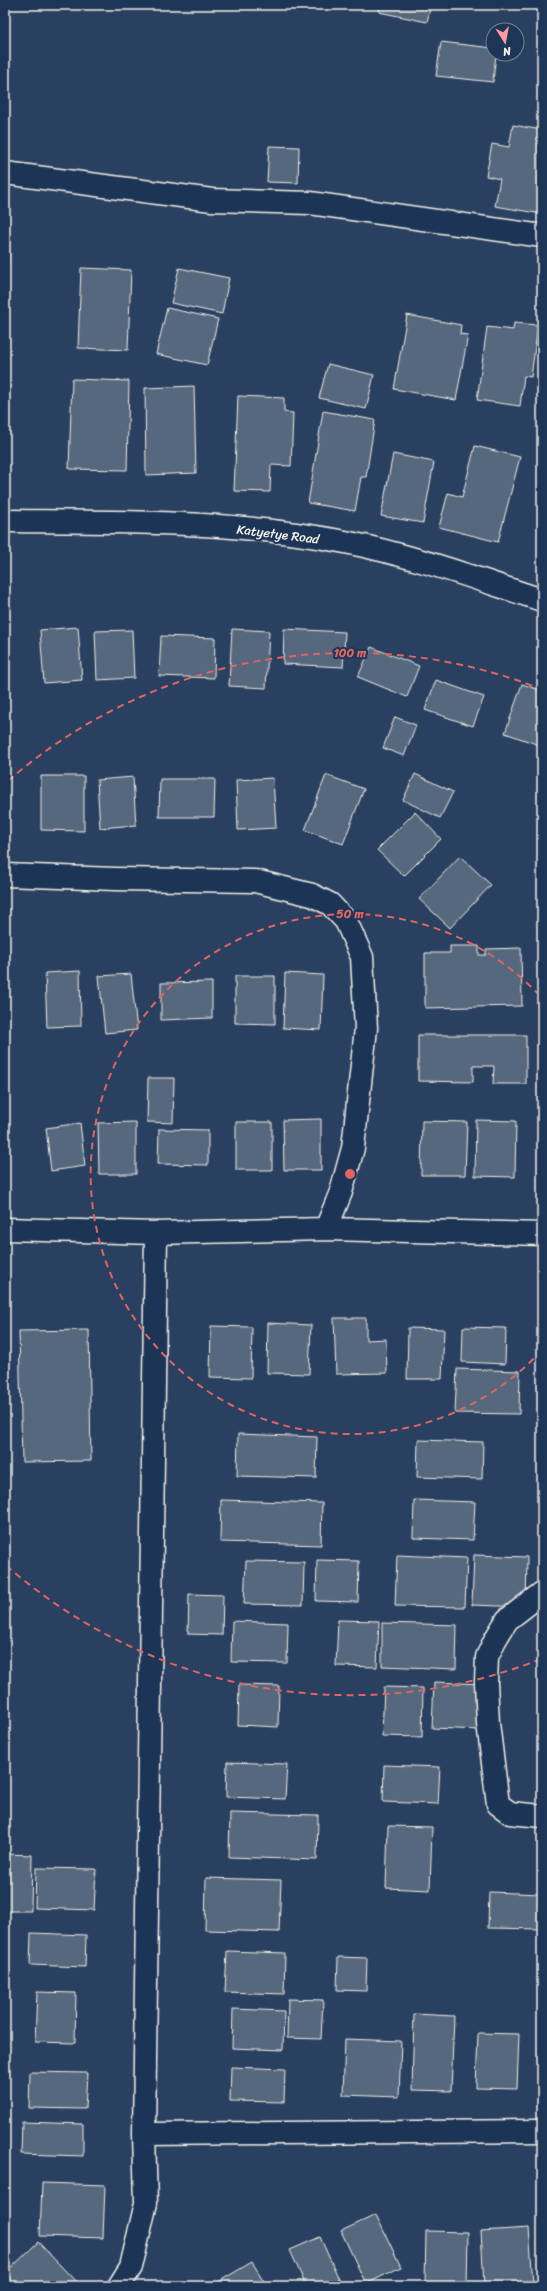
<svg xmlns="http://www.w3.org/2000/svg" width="547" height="2291" font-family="Sriracha,sans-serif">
  <rect width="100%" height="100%" fill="#2a4060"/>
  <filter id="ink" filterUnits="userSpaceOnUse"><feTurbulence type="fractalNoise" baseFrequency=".025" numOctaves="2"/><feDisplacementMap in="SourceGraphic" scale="8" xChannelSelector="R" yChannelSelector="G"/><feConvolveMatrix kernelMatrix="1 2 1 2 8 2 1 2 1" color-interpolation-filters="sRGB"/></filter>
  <g filter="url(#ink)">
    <!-- building -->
    <path fill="#56677d" stroke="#f4f1e8" d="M380,5H431L427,22L379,12Z
      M441,42L493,48V54H496L493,82L436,76Z
      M513,125L542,130V214L495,206L500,179L486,176L492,144L509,147Z
      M269,146L299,147L298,183L267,182Z
      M5,243H9L5,319Z
      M81,268L131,270L128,350L78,348Z
      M179,268L229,278L222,314L171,303Z
      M167,308L218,319L207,365L156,354Z
      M407,315L461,325L460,334L468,335L456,400L394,389Z
      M514,323L538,325L531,377L524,376L520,406L477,400L487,327L513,330Z
      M328,364L374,375L366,409L319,398Z
      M72,379L129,381L127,470L69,469Z
      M194,386L196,473L146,475L145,388Z
      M238,396L284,398V412L293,413L291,466L271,465L270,492L234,491Z
      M323,411L375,420L366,477H361L355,511L308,503Z
      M475,446L520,457L498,542L439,527L448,493L462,497Z
      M393,454L434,462L423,523L381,516Z
      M78,627L82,680L44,683L40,630Z
      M232,629L269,631L266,688L229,686Z
      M284,629L345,632L343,667L283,664Z
      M132,630L134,678L97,680L95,631Z
      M161,636L215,638L214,678L159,676Z
      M371,647L419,666L407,697L358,677Z
      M436,680L484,697L473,726L425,710Z
      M522,684L542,691V746L505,733Z
      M395,717L416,725L404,756L383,748Z
      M415,774L453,792L440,818L403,800Z
      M326,775L364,789L343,844L305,830Z
      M41,776H84V831L41,830Z
      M133,777L136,825L100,828L97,780Z
      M273,778L276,828L238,830L236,780Z
      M160,779H215L214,817H159Z
      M415,812L441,839L404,876L377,850Z
      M460,856L491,885L450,928L419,899Z
      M450,946H479V955H486V949L521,948L522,1006L425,1008V953H450Z
      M80,971L81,1026L47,1027L45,973Z
      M285,973L323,975L321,1030L283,1028Z
      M131,974L137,1030L105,1033L99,976Z
      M235,976H275V1024L235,1023Z
      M212,982V1018L161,1020V983Z
      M418,1035H526V1084H493L494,1066H473V1082L418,1081Z
      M148,1078H174L173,1123L147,1122Z
      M321,1119V1170H284L283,1120Z
      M476,1120L516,1121L515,1177L475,1176Z
      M422,1121L467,1122L465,1175H421Z
      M136,1122V1174H99L98,1123Z
      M236,1122H272V1170H236Z
      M80,1123L85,1166L51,1171L46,1128Z
      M159,1129L208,1130V1165L158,1164Z
      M334,1318H366V1340L386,1339L387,1373L336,1374Z
      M268,1323L311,1325L309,1374L267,1373Z
      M211,1326L252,1327L251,1378L210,1377Z
      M463,1327L506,1328L505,1364L462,1362Z
      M408,1328L444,1329L442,1379H407Z
      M89,1330L91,1461L22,1462L19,1331Z
      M457,1369L520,1371L519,1414L455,1413Z
      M238,1434L317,1437L316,1478L237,1476Z
      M418,1440L483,1442L482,1479L417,1477Z
      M221,1500L322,1503L321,1545L220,1542Z
      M414,1500L475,1502L473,1540L413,1538Z
      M397,1555L467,1558L465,1607L395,1606Z
      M474,1555L527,1557L526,1607L472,1605Z
      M317,1560L359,1561L358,1602L316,1601Z
      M246,1561L304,1562L303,1605L244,1604Z
      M189,1594L223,1595L222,1635L188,1634Z
      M338,1620L379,1621L377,1667L336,1666Z
      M232,1621L288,1623L287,1663L231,1662Z
      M382,1623L457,1625L456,1669L382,1666Z
      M434,1682L481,1684L480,1730L432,1728Z
      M239,1685L279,1686L278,1727L238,1725Z
      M384,1687L423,1688L422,1737L382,1736Z
      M227,1762L287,1764L285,1799L226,1797Z
      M384,1765L440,1767L438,1804L383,1802Z
      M230,1813L318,1815L317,1860L229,1857Z
      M388,1826L432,1827L430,1890L386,1888Z
      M5,1854L32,1855L31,1911H5Z
      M36,1868L96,1869L94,1910L35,1908Z
      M206,1878L281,1880L279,1932L205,1930Z
      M489,1892L542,1894V1929L488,1928Z
      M31,1933L86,1935L85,1967L30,1965Z
      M227,1951L285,1953L284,1994L225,1992Z
      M338,1957L367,1958L366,1991L337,1990Z
      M37,1992L76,1993L75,2043L35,2042Z
      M288,1999L323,2000L321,2039L287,2038Z
      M233,2009L284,2011L283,2050L232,2048Z
      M414,2014L454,2016L451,2091L412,2090Z
      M478,2033L519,2034L517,2089L476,2088Z
      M540,2033H542V2088L538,2087Z
      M345,2039L401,2041L399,2097L343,2095Z
      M231,2067L285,2069L284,2102L230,2101Z
      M30,2072L87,2073L85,2109L29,2108Z
      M22,2122L83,2124V2156L21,2154Z
      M42,2183L105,2185L103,2238L40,2236Z
      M376,2215L401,2267L366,2284L341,2231Z
      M529,2228L533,2283L484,2286L481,2231Z
      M426,2231L468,2232L467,2286H425Z
      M320,2237L342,2286H306L290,2250Z
      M38,2242L78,2284L76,2286H17L5,2274Z
      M252,2262L267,2286H213V2285Z"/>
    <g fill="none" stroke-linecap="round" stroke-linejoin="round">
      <!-- minor casing -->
      <g stroke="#f4f1e8" stroke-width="25">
        <path id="minor" d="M5,173L212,200L310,203L542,236
          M5,521C118,522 233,520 345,542C412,555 477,579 542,600
          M5,875L115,879L255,881L312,895L330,904L346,921L362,957L366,1028L353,1148L341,1192L326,1229
          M5,1229L156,1233L326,1229L542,1234
          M542,1593L507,1620L495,1640L487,1657L486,1682L488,1723L498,1804L510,1813L542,1816
          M144,2134L542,2131
          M119,2286L131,2267L146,2203L144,2134L156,1233"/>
      </g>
      <!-- minor -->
      <use href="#minor" stroke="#1d3557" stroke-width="22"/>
    </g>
  </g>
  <!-- distance rings -->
  <g fill="none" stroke="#df6462" stroke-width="2" stroke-dasharray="7 5">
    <path d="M542 1350A260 260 0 1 1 542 998"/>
    <path d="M541 1659A521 521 0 0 1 8 1567M8 781A521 521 0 0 1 541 689"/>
  </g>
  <g text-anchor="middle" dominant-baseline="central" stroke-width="4" stroke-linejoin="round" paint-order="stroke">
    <!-- street labels -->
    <g font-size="13" fill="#f4f1e8" stroke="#1d3557">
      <text transform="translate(278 534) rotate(7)">Katyetye Road</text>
    </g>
  </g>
  <circle cx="350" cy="1174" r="6" fill="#df6462" stroke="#1d3557" stroke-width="2"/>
  <g font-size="12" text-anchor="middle" font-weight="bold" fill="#df6462" stroke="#1d3557" stroke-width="4" stroke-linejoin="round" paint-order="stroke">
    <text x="350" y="657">100 m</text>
    <text x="350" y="918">50 m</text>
  </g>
  <!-- margin -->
  <rect width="547" height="2291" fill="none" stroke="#1d3557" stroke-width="20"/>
  <rect x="10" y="10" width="527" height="2271" fill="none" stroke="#f4f1e8" stroke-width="1.5" filter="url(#ink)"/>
  <!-- north arrow -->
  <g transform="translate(505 42) rotate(169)"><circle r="19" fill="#1d3557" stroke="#738091"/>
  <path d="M0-3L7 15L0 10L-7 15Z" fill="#ff9aa2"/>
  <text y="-6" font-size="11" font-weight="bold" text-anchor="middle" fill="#f4f1e8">N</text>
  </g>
</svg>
